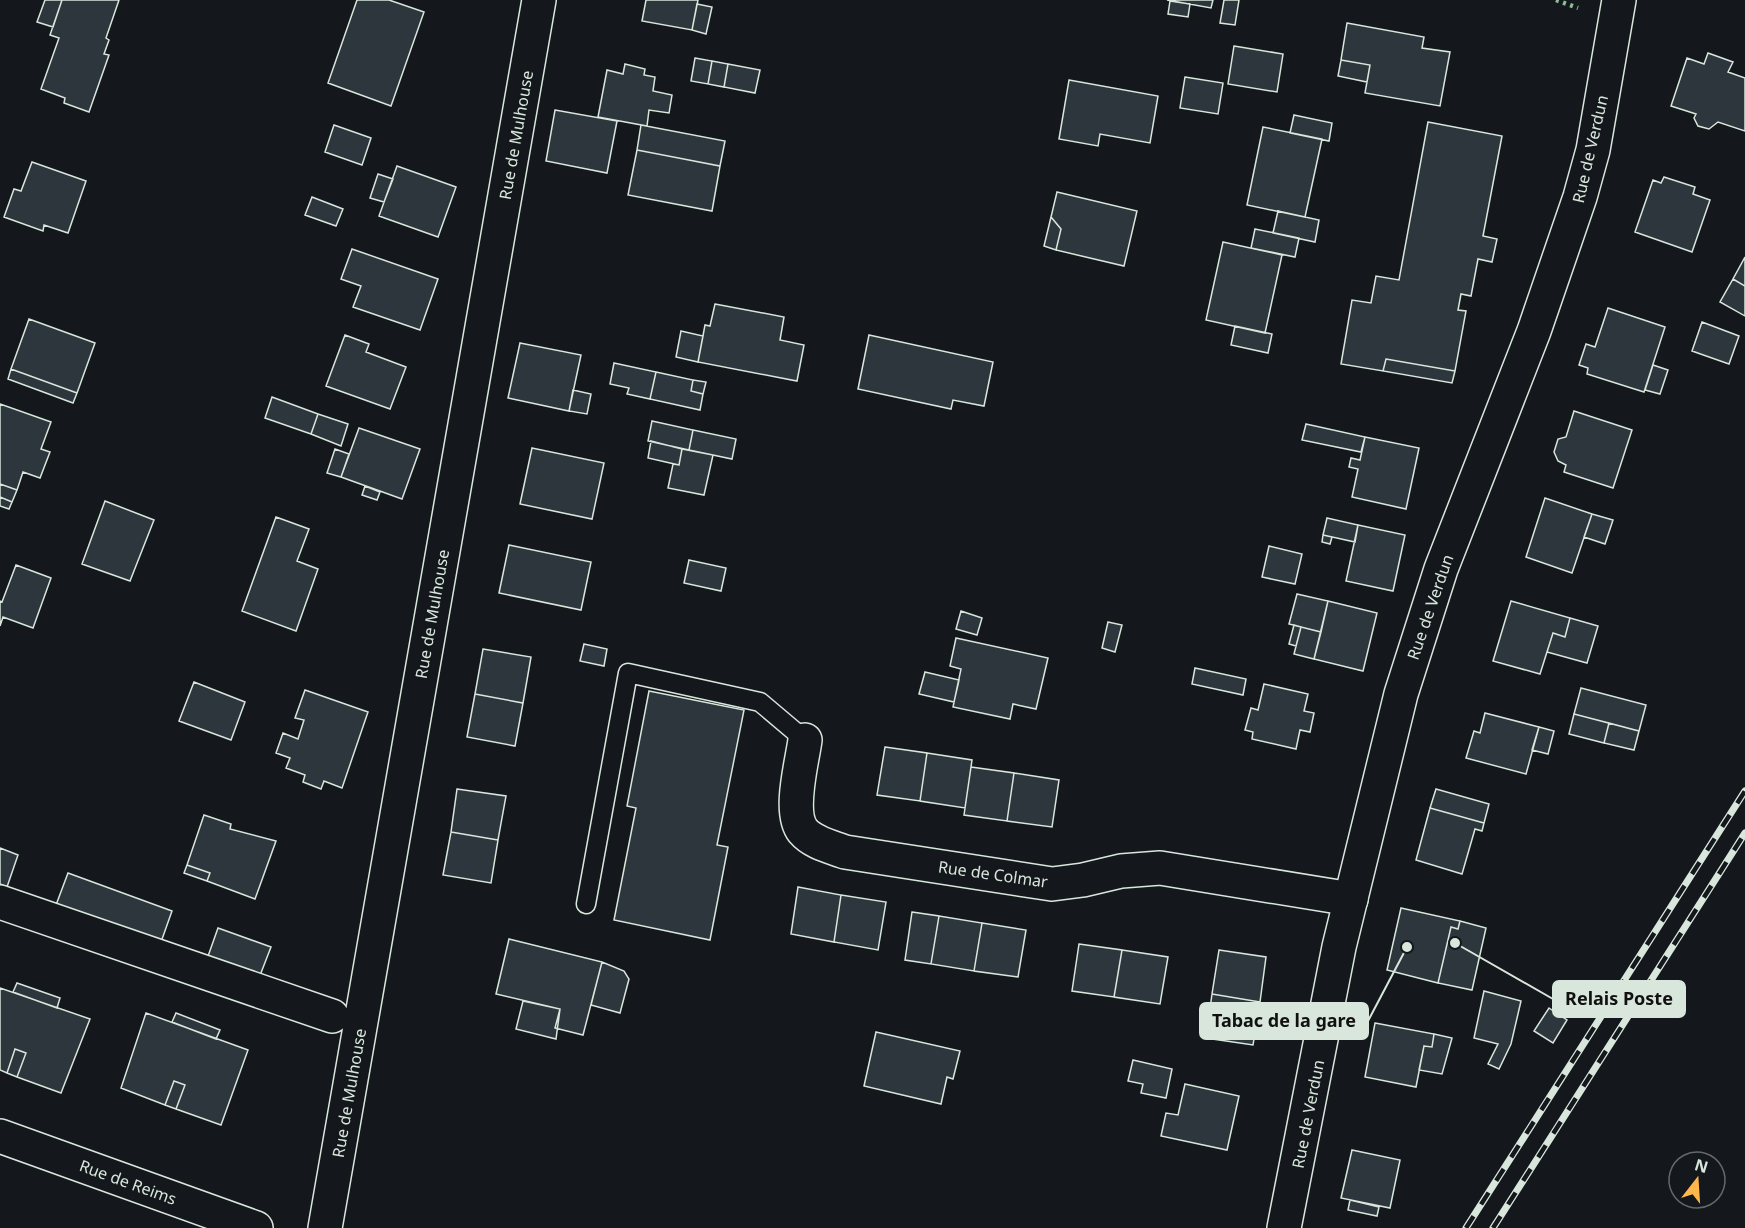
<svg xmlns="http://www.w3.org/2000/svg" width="1745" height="1228" font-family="'Noto Sans',sans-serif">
  <rect width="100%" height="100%" fill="#14181c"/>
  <!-- building -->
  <path fill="#2c363c" stroke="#d8e6dc" stroke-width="1.5" d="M45,0H62L53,27L37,22Z
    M62,0H119L106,38L109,40L104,54L109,55L89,112L64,103L65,98L41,89L59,38L50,35Z
    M357,0H389L424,12L391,106L328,83Z
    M646,0H698L692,30L642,21Z
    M1167,0H1213L1211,8Z
    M1224,0H1239L1235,25L1220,23Z
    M1170,1L1190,4L1188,17L1168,14Z
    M697,4L712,7L706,34L692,30Z
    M1347,23L1424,37L1422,48L1450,52L1440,106L1365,93L1370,65L1341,60Z
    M1234,46L1283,54L1277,92L1228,84Z
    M1708,53L1733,62L1728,72L1745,78V131L1718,122L1709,129L1698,126L1694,118L1696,114L1671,106L1687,58L1704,64Z
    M695,58L712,61L708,84L691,81Z
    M1341,60L1370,65L1367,82L1338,76Z
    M712,61L728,64L724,87L708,84Z
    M625,64L645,69L644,75L655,77L653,91L672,95L669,113L649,110L647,126L598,117L607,70L623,74Z
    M728,64L760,70L755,93L724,87Z
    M1185,77L1223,83L1218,114L1180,108Z
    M1069,80L1158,96L1150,143L1100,134L1098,146L1059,139Z
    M555,110L617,121L607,173L546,161Z
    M1294,115L1332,123L1329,141L1290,133Z
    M1428,122L1502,136L1483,236L1497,239L1492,262L1478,259L1471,296L1461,294L1458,310L1466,311L1455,371L1386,359L1383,371L1341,364L1352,300L1371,303L1376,276L1399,280Z
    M334,125L371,138L362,165L325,152Z
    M641,125L725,141L720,166L637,150Z
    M1263,127L1322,139L1305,217L1247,205Z
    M637,150L720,166L712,211L628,195Z
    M32,162L86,181L68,233L44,225L43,231L4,217L14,189L21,191Z
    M397,166L456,187L438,237L379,216Z
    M378,174L393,179L384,202L370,198Z
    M1664,177L1695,187L1693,194L1710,200L1692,252L1635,232L1653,180L1661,183Z
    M1057,192L1137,211L1124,266L1056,250L1061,229L1051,217Z
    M312,197L343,209L336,226L305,215Z
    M1278,211L1319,220L1315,242L1273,233Z
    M1051,217L1061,229L1056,250L1044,246Z
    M1255,229L1299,238L1295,257L1251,248Z
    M1223,242L1282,255L1265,333L1206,320Z
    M352,249L438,279L420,330L353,307L361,286L341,279Z
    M1745,257V286L1733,279Z
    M1733,279L1745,286V316L1720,302Z
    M715,304L784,317L780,340L804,345L797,381L698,362L705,325L710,326Z
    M1608,308L1665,327L1644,392L1587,374L1588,368L1579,365L1586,344L1595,347Z
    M29,319L95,343L77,393L11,369Z
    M1702,322L1739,336L1729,364L1692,351Z
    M1235,326L1272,334L1268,353L1231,345Z
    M681,331L703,336L698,362L676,357Z
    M345,335L369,344L366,352L406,367L390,409L326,386Z
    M869,335L993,362L984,406L953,400L951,409L858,389Z
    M520,343L581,355L569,411L508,398Z
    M1386,359L1455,371L1452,383L1383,371Z
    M614,363L656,372L650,399L627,394L629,388L610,384Z
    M1653,365L1668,370L1660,394L1645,390Z
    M11,369L77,393L73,403L8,379Z
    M656,372L693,380L691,391L703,394L700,410L650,399Z
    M693,380L706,382L703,394L691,391Z
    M573,390L591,394L587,414L569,411Z
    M272,397L318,414L311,434L265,418Z
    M0,404L51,422L41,449L50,452L40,478L23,472L17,490L0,484Z
    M1574,411L1632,430L1613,488L1564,472L1566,465L1558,461L1554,452L1558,439L1566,437Z
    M318,414L348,424L341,446L311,434Z
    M652,421L693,430L689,450L648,441Z
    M1306,424L1365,437L1361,452L1302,440Z
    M359,428L420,449L402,499L341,477Z
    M693,430L736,439L732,459L689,450Z
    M1365,437L1419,448L1406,509L1352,497L1358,469L1349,467L1351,458L1360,460Z
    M651,441L682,449L679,465L648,458Z
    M532,448L604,463L592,519L520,504Z
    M335,449L349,454L341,477L327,473Z
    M682,449L713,455L704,495L668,488L673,464L679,465Z
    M0,484L17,490L12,502L0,497Z
    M365,486L380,492L377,500L362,495Z
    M0,497L12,502L9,509L0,506Z
    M1545,498L1592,514L1572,573L1526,557Z
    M105,501L154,520L130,581L82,564Z
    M1592,514L1613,520L1605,544L1584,537Z
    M276,517L309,529L297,561L318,569L296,631L242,611Z
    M1327,518L1358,525L1355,542L1323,535Z
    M1358,525L1405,535L1393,591L1346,581Z
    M1323,535L1332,537L1330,544L1322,542Z
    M509,545L591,562L581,610L499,593Z
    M1269,546L1302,554L1295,584L1262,577Z
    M689,560L726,568L721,591L684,583Z
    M16,565L51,578L33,628L3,617L0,626V601L2,602Z
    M1297,594L1328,601L1321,632L1289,624Z
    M1328,601L1377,613L1363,671L1314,659Z
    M1511,601L1570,618L1565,637L1553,633L1540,674L1493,661Z
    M961,611L982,618L977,635L956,629Z
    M1570,618L1598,626L1587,663L1547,652L1553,633L1565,637Z
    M1108,622L1122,625L1115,652L1102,648Z
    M1294,625L1301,627L1296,646L1289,644Z
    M1301,627L1321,632L1314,659L1294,654Z
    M956,638L1048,658L1036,709L1013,704L1010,719L953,707L961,669L950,666Z
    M584,644L607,649L604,666L580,661Z
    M483,649L531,657L523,703L475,694Z
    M1195,668L1246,679L1243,695L1192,684Z
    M925,672L959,680L954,702L919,694Z
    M194,682L245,702L231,740L179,721Z
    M1264,684L1308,694L1304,711L1314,713L1310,732L1300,730L1296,749L1252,739L1253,732L1245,730L1251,708L1258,710Z
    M1581,688L1646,705L1639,731L1574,714Z
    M305,690L368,712L342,788L324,781L321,789L303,782L305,775L286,768L290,758L276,753L283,733L298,739L304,720L295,718Z
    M649,691L744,710L717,845L728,847L710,940L614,920L636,808L627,806Z
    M475,694L523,703L515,746L467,737Z
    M1485,713L1539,727L1526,774L1466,758L1474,731L1480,733Z
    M1574,714L1609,723L1604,743L1569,734Z
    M1609,723L1639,731L1634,750L1604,743Z
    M1539,727L1554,731L1548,754L1532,750Z
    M885,747L927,753L920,801L877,795Z
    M927,753L972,760L965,808L920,801Z
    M971,767L1014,773L1007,821L964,815Z
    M1014,773L1059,780L1052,827L1007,821Z
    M457,789L506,796L498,840L451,832Z
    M1436,789L1489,804L1484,823L1430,808Z
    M1430,808L1484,823L1482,831L1475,829L1462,874L1416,860Z
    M204,815L231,824L230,829L276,841L255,899L207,881L210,873L187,865Z
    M451,832L498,840L491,883L443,875Z
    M0,848L18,855L7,887L0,884Z
    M187,865L210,873L207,881L184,873Z
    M68,873L172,911L161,942L56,905Z
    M798,887L841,895L834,942L791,934Z
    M841,895L886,902L878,950L834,942Z
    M1401,908L1460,921L1458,929L1451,927L1438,983L1387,970Z
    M912,912L939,916L931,964L905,960Z
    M939,916L982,923L974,971L931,964Z
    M1460,921L1486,928L1472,990L1438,983L1451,927L1458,929Z
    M982,923L1026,930L1018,977L974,971Z
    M218,928L271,947L259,978L207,959Z
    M509,939L602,962L583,1035L555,1028L560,1009L496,994Z
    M1079,944L1122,950L1114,997L1072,991Z
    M1122,950L1168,957L1160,1004L1114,997Z
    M1219,950L1266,957L1260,1002L1212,994Z
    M602,962L624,971L629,979L620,1013L591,1005Z
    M17,983L60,998L57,1008L13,992Z
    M0,988L90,1019L61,1093L17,1077L26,1053L15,1049L7,1073L0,1070Z
    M1484,991L1521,1001L1511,1044L1499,1069L1488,1064L1498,1044L1474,1038Z
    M1212,994L1260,1002L1253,1045L1206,1038Z
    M523,1001L560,1009L556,1039L516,1029Z
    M1549,1008L1567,1020L1553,1043L1534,1031Z
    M146,1013L248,1050L221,1125L176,1109L185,1085L174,1081L165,1105L121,1088Z
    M176,1013L220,1030L216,1039L172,1022Z
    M1375,1023L1434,1034L1432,1047L1424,1046L1416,1087L1365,1077Z
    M876,1032L960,1051L953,1079L947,1077L941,1104L864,1086Z
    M1434,1034L1452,1038L1442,1074L1419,1070L1424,1046L1432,1047Z
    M15,1049L26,1053L17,1077L7,1073Z
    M1133,1060L1172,1069L1166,1098L1141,1093L1143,1084L1128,1081Z
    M174,1081L185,1085L176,1109L165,1105Z
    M1185,1084L1239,1096L1227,1150L1161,1136L1166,1113L1178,1115Z
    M1352,1150L1400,1160L1390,1208L1341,1198Z
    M1350,1200L1379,1207L1377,1216L1348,1210Z"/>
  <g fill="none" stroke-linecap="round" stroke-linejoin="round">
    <!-- lane casing -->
    <g stroke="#d8e6dc" stroke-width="21">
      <path id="lane" d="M586,904L628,673L760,702L805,740"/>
    </g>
    <!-- street casing -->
    <g stroke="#d8e6dc" stroke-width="36">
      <path id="street" d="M805,740C802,763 788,812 803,831C813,843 832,847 845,852L1052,884L1083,880L1121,871L1160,868L1351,899
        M0,902L332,1016
        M0,1136L256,1228
        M325,1228L539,0"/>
    </g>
    <!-- secondary casing -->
    <g stroke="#d8e6dc" stroke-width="36">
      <path id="secondary" d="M1284,1228L1339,947L1401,694L1441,569L1534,331L1580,197L1593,150L1619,0"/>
    </g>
    <!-- lane -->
    <use href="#lane" stroke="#14181c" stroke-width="18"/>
    <!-- street -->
    <use href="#street" stroke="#14181c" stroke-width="33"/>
    <!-- secondary -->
    <use href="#secondary" stroke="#14181c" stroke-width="33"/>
    <!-- rail casing -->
    <g stroke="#d8e6dc" stroke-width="7">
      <path id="rail" d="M1466,1228L1745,791
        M1493,1228L1745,833"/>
    </g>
    <!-- rail -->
    <use href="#rail" stroke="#14181c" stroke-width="4.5" stroke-dasharray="14" stroke-linecap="butt"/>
    <!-- hedge -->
    <path stroke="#8ac095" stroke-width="4.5" stroke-dasharray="3 4.5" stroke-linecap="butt" d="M1556,0L1578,8"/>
  </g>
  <g text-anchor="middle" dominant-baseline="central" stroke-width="4.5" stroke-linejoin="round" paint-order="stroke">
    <!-- street labels -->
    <g font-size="16" fill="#d8e6dc" stroke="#14181c">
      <text transform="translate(516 135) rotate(-80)">Rue de Mulhouse</text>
      <text transform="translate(1590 149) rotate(-77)">Rue de Verdun</text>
      <text transform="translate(1430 607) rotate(-71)">Rue de Verdun</text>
      <text transform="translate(432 614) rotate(-80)">Rue de Mulhouse</text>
      <text transform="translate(993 874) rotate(8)">Rue de Colmar</text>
      <text transform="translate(349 1093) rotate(-80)">Rue de Mulhouse</text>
      <text transform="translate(1308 1114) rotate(-79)">Rue de Verdun</text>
      <text transform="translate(128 1182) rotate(20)">Rue de Reims</text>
    </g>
  </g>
  <!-- callouts -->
  <path fill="none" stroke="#d8e6dc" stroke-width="2" d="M1455 943L1553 999M1407 947L1368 1021"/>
  <g fill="#d8e6dc" stroke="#14181c" stroke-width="2">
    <circle cx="1455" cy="943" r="6"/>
    <circle cx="1407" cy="947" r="6"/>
  </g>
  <g fill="#d8e6dc" stroke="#d8e6dc" stroke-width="2">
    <rect x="1553" y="981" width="132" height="36" rx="6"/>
    <rect x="1200" y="1003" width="168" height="36" rx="6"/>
  </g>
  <g font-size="18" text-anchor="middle" font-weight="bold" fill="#111">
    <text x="1619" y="1005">Relais Poste</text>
    <text x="1284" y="1027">Tabac de la gare</text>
  </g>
  <!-- north arrow -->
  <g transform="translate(1697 1180) rotate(17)"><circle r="28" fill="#14181c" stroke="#626a69" stroke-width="1.5"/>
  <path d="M0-4.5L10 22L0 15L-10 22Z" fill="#ffb74d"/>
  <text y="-9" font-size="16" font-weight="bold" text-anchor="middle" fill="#d8e6dc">N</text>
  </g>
</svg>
